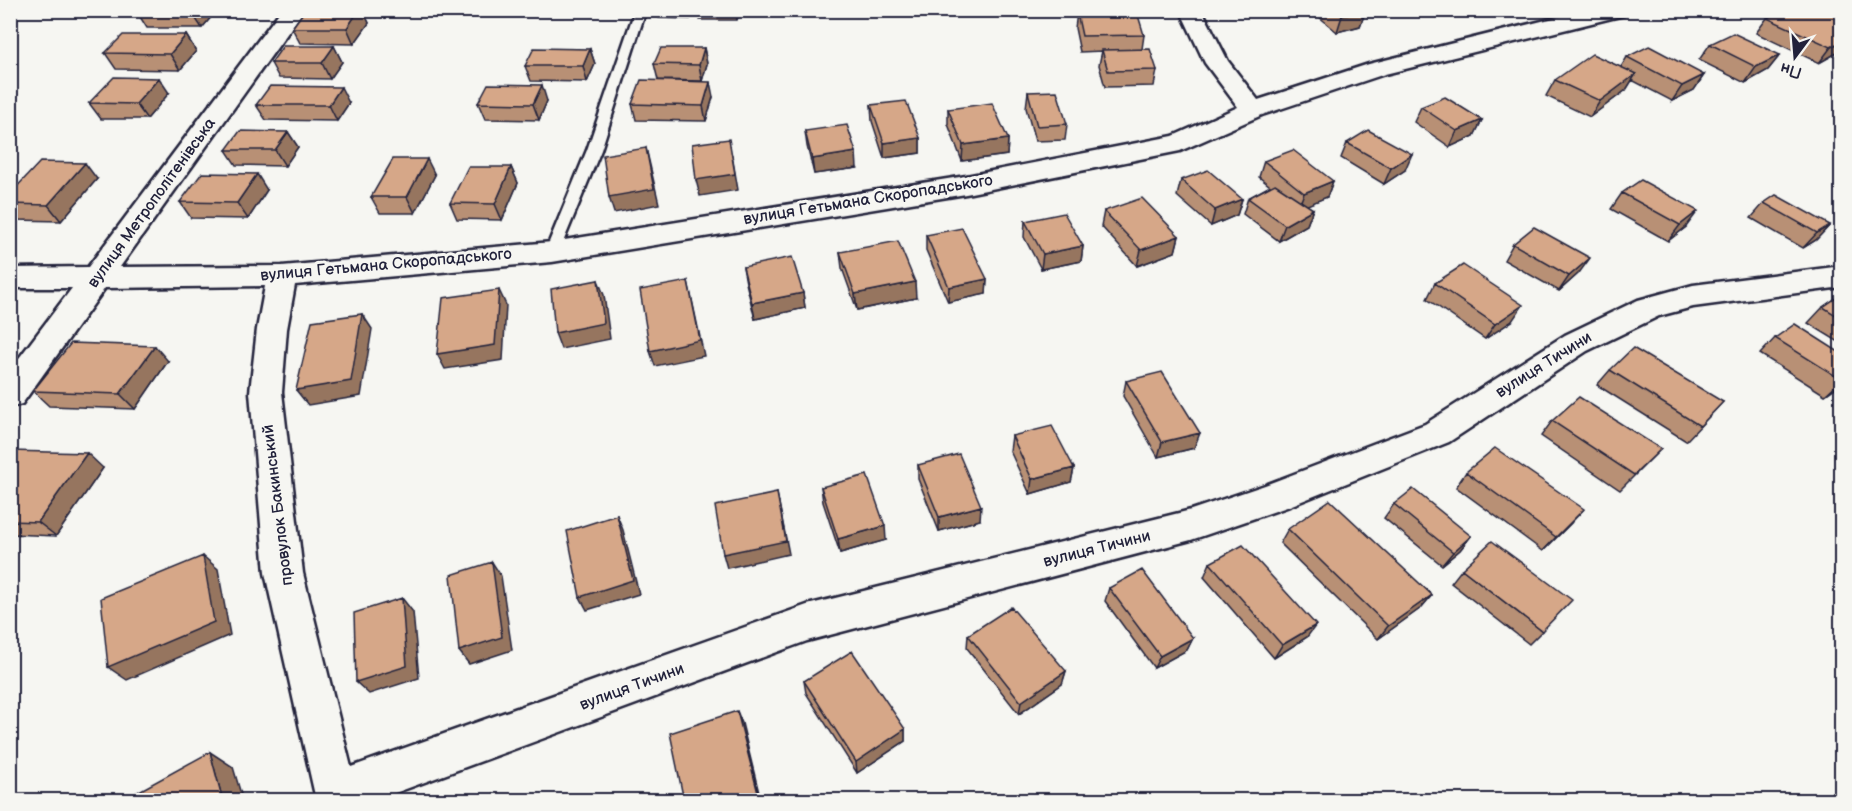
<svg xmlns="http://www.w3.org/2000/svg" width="1852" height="811" font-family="'Balsamiq Sans',sans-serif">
  <rect width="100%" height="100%" fill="#f6f6f2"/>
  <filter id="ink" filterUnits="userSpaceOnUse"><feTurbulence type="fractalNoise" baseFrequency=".0167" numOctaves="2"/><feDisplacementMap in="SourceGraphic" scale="12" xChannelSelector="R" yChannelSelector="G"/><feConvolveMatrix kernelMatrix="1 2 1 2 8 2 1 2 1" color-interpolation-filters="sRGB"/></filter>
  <g filter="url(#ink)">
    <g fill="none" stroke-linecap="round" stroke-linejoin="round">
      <!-- lane casing -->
      <g stroke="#22223b" stroke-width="5">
        <path id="lane" d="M635,10H646L601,150L559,252L557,255H547L545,252L587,150Z"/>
      </g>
      <!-- street casing -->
      <g stroke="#22223b" stroke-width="5">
        <path id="street" d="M281,10H304L120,267L282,266L552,242L966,176L1173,136L1238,107L1205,63L1180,10H1202L1228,61L1258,100L1369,64L1586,10H1627L1624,15L1385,74L1262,115L1180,151L966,194L552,262L295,285L287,329L282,392L303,573L351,767L807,605L1191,510L1265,485L1425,424L1565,335L1638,300L1693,285L1842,266V287L1693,307L1659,316L1587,351L1449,442L1287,507L1191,540L807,641L376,800H316L265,573L250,392L257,329L265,286L105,288L22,404L10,407V370L72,288H10V268L88,267Z"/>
      </g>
      <!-- lane -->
      <use href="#lane" fill="#f6f6f2" fill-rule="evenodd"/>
      <!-- street -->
      <use href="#street" fill="#f6f6f2" fill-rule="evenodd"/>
    </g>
    <!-- wall -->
    <path fill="#b89075" stroke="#22223b" stroke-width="1.5" d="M59,10H108L105,14L61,13Z
      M139,10H217L202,28H147L137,12Z
      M305,10H376L373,15H365L369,23L354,44L300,43L292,28Z
      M559,10H593L592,13H560Z
      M657,10H692L690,19L659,18Z
      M699,10H740L737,20H700Z
      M752,10H801V16H753Z
      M881,10H923V12H882Z
      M1311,10H1366L1360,26L1337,32Z
      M1842,12V50L1819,63L1756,33L1767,18Z
      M1077,13L1144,35L1142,49L1157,70L1154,86L1105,87L1099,65L1102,51L1080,52L1075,28Z
      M186,35L196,51L180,70L116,69L105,53Z
      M1710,44L1780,55L1768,70L1745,83L1699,60Z
      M334,46L342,62L330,79L279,78L271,63Z
      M704,48L707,64L702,81L658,80L654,64Z
      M590,49L595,64L587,82L531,81L525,66Z
      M1627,57L1704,75L1694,90L1672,101L1632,80L1626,90L1590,117L1546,96L1555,80L1621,67Z
      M1028,92L1067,124L1065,140L1035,141L1026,108Z
      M169,93L147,119H101L89,103Z
      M713,97L706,121L636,120L632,104Z
      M547,101L539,120L485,119L478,103Z
      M349,103L337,121L266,120L256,105Z
      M871,105L920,138V153L884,158L872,121Z
      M1421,107L1482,120L1474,136L1450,147L1414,122Z
      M948,109L1008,139L1007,155L962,161L948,124Z
      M805,131L857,168L814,174L807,146Z
      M288,132L298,147L285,166L236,165L226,150Z
      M1347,143L1405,170L1384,184L1341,158Z
      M1264,161L1333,181L1327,197L1306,205L1313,209L1307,225L1279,241L1243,214L1248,198L1270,186L1259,177Z
      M511,167L518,183L502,220L457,219L450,203Z
      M435,175L415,213H380L371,197Z
      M97,179L61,221L15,220L10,215V194Z
      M1181,180L1242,199L1237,215L1211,226L1177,196Z
      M267,190L248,219L191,218L180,202Z
      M1622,193L1686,227L1668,241L1611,209Z
      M1764,203L1830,225L1816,240L1803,248L1751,218Z
      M1104,211L1179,236L1175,252L1137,266L1101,226Z
      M1025,221L1083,246L1081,261L1041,269L1024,237Z
      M926,235L987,279L986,294L948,302L926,250Z
      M1513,244L1579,273L1559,291L1504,260Z
      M840,252L916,298L857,310L842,268Z
      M743,267L803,293L805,308L755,319L746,283Z
      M1435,283L1512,321L1485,339L1427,299Z
      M1842,294V344L1808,323L1823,307Z
      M1775,338L1842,354V383L1825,395L1760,354Z
      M168,361L135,409L49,406L33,391Z
      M1610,370L1723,402L1686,441L1597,385Z
      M1126,381L1194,448L1158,457L1123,396Z
      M1552,421L1661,449L1620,490L1541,436Z
      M1012,436L1074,468L1071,482L1030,494L1010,451Z
      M10,451L103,468L56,536L10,534Z
      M918,465L980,520L939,531L918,479Z
      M1466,472L1571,523L1543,551L1456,487Z
      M821,487L886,540L840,553L823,502Z
      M1394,504L1471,536L1460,550L1442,565L1384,518Z
      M1288,529L1432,595L1421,608L1378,639L1280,543Z
      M1210,563L1307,637L1274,658L1204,577Z
      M1462,569L1542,631L1529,644L1451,583Z
      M1109,588L1193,638L1187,650L1154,668L1105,601Z
      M968,635L1066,671L1062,684L1019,714L967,648Z
      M804,681L905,729V741L857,773L806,693Z"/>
    <!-- shaded-wall -->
    <path fill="#96755f" stroke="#22223b" stroke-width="1.5" d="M194,10H217L202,28L192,13Z
      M359,10H363L369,23L354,44L347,28Z
      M371,10H376L373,15Z
      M688,10H692L690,19Z
      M735,10H740L737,20Z
      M1366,10L1360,26L1337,32L1342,16Z
      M186,35L196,51L180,70L170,54Z
      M1842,41V50L1819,63L1831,47Z
      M334,46L342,62L330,79L322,63Z
      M704,48L707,64L702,81L699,65Z
      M590,49L595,64L587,82L583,66Z
      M1780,55L1768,70L1745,83L1756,67Z
      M1636,74L1626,90L1590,117L1600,101Z
      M1704,75L1694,90L1672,101L1682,86Z
      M159,78L169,93L147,119L136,104Z
      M710,82L713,97L706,121L703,106Z
      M542,85L547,101L539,120L533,104Z
      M341,87L349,103L337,121L329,105Z
      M1482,120L1474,136L1450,147L1457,131Z
      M288,132L298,147L285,166L275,150Z
      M920,138V153L884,158V143Z
      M1008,139L1007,155L962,161L963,145Z
      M646,148L659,204L614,213L609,197Z
      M856,152L857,168L814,174L812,159Z
      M1412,154L1405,170L1384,184L1391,168Z
      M732,155L738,190L700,196L696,180Z
      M427,159L435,175L415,213L407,197Z
      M85,163L97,179L61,221L48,205Z
      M511,167L518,183L502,220L495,204Z
      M257,174L267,190L248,219L237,203Z
      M1333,181L1327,197L1298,209L1304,193Z
      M1242,199L1237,215L1211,226L1215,210Z
      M1313,209L1307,225L1279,241L1285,225Z
      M1698,211L1686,227L1668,241L1680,225Z
      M1830,225L1816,240L1803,248L1817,233Z
      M1179,236L1175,252L1137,266L1141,250Z
      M1083,246L1081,261L1041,269L1043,254Z
      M1590,258L1579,273L1559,291L1569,276Z
      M987,279L986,294L948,302L949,287Z
      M598,280L604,295L610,339L561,349L555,333Z
      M688,281L704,356L655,366L650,351Z
      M915,282L916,298L857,310L855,294Z
      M499,290L506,305L503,360L445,369L437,354Z
      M803,293L805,308L755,319L752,303Z
      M1523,305L1512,321L1485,339L1495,324Z
      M362,314L372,329L361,396L308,405L296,390Z
      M155,346L168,361L135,409L120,394Z
      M1841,380L1842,383L1825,395Z
      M1200,433L1194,448L1158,457L1162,442Z
      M87,453L103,468L56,536L38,522Z
      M1074,468L1071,482L1030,494L1032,479Z
      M777,493L789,554L727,568L723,554Z
      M981,506L980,520L939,531V517Z
      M1584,509L1571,523L1543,551L1556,537Z
      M617,515L623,530L639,594L587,610L580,597Z
      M885,526L886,540L840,553L838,539Z
      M1471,536L1460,550L1442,565L1453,552Z
      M203,556L218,569L230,635L127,680L108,667Z
      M492,562L501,576L512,650L469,664L459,651Z
      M1432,595L1421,608L1378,639L1388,626Z
      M402,598L413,612L419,678L369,694L356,682Z
      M1316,625L1307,637L1274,658L1282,645Z
      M1193,638L1187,650L1154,668L1160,656Z
      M1066,671L1062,684L1019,714L1021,702Z
      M737,711L742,723L761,801H760Z
      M905,729V741L857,773L856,762Z
      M210,752L233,767L243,801H223Z
      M494,795L500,801H495Z"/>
    <!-- building -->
    <path fill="#d6a788" stroke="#22223b" stroke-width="1.5" d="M139,10H194L192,13L137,12Z
      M305,10H359L347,28H292Z
      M1335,10H1366L1342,16Z
      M1781,10H1839L1842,12V41L1831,47L1767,18Z
      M1137,12L1144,35L1082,36L1077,13Z
      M1733,33L1780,55L1756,67L1710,44Z
      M123,35H186L170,54L105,53Z
      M283,46H334L322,63H271Z
      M1649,46L1704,75L1682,86L1627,57Z
      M534,48L590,49L583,66H525Z
      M661,48H704L699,65L654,64Z
      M1150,49L1157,70L1108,71L1102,50Z
      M1592,54L1636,74L1600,101L1555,80Z
      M114,77L159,78L136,104L89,103Z
      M641,80L710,82L703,106L632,104Z
      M488,84L542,85L533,104L478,103Z
      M270,86L341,87L329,105H256Z
      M1057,91L1067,124L1037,126L1028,92Z
      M1445,97L1482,120L1457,131L1421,107Z
      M906,101L920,138L884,143L871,105Z
      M992,103L1008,139L963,145L948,109Z
      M847,125L856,152L812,159L805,131Z
      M1368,130L1412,154L1391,168L1347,143Z
      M240,131L288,132L275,150H226Z
      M729,139L735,174L696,180L692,144Z
      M646,148L654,189L609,197L603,155Z
      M1293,150L1333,181L1304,193L1264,161Z
      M393,159H427L407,197H371Z
      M40,162L85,163L48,205L10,204V194Z
      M468,167H511L495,204L450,203Z
      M1208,170L1242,199L1215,210L1181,180Z
      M202,173L257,174L237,203L180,202Z
      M1641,180L1698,211L1680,225L1622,193Z
      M1275,184L1313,209L1285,225L1248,198Z
      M1776,195L1830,225L1817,233L1764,203Z
      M1142,198L1179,236L1141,250L1104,211Z
      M1064,213L1083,246L1043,254L1025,221Z
      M1534,227L1590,258L1569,276L1513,244Z
      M962,228L987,279L949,287L926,235Z
      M898,241L915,282L855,294L840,252Z
      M792,257L803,293L752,303L743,267Z
      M1463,265L1523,305L1495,324L1435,283Z
      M598,280L604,323L555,333L551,289Z
      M688,281L700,340L650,351L640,290Z
      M499,290L495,345L437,354L443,298Z
      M1842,294V319L1823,307Z
      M362,314L351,381L296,390L312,321Z
      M1795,324L1842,354V380L1775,338Z
      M71,343L155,346L120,394L33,391Z
      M1633,348L1723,402L1700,426L1610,370Z
      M1162,372L1200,433L1162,442L1126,381Z
      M1579,397L1661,449L1634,475L1552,421Z
      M1052,426L1074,468L1032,479L1012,436Z
      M1495,448L1584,509L1556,537L1466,472Z
      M10,451L87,453L38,522L10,521Z
      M959,454L981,506L939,517L918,465Z
      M867,475L885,526L838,539L821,487Z
      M1413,489L1471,536L1453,552L1394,504Z
      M777,493L786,541L723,554L715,506Z
      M1330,500L1432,595L1388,626L1288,529Z
      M617,515L633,580L580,597L567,531Z
      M1492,541L1572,600L1542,631L1462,569Z
      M1243,545L1316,625L1282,645L1210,563Z
      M203,556L214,622L108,667L101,598Z
      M492,562L502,637L459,651L451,575Z
      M1142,570L1193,638L1160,656L1109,588Z
      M402,598L407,666L356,682L354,613Z
      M1011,607L1066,671L1021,702L968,635Z
      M852,651L905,729L856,762L804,681Z
      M737,711L760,801H684L670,733Z
      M210,752L223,801H121Z
      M494,795L495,801H480Z"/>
  </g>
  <g text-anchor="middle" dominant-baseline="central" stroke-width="6" stroke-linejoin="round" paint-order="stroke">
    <!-- street labels -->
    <g font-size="16" fill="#22223b" stroke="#f6f6f2">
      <text transform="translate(868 200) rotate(-9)">вулиця Гетьмана Скоропадського</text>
      <text transform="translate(152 203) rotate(-54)">вулиця Метрополітенівська</text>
      <text transform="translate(386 265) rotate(-5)">вулиця Гетьмана Скоропадського</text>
      <text transform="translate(1544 365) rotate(-32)">вулиця Тичини</text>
      <text transform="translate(278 505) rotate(-97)">провулок Бакинський</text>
      <text transform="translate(1097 549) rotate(-14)">вулиця Тичини</text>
      <text transform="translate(632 687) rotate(-20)">вулиця Тичини</text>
    </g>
  </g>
  <!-- margin -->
  <rect width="1852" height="811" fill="none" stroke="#f6f6f2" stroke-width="36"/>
  <rect x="18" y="18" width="1816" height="775" fill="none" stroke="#22223b" stroke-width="2" filter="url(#ink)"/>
  <!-- north arrow -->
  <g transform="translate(1795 57) rotate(196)" stroke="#f6f6f2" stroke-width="4.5" paint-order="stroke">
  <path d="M0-4.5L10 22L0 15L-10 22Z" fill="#22223b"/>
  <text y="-9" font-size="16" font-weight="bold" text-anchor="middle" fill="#22223b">Пн</text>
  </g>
</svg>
